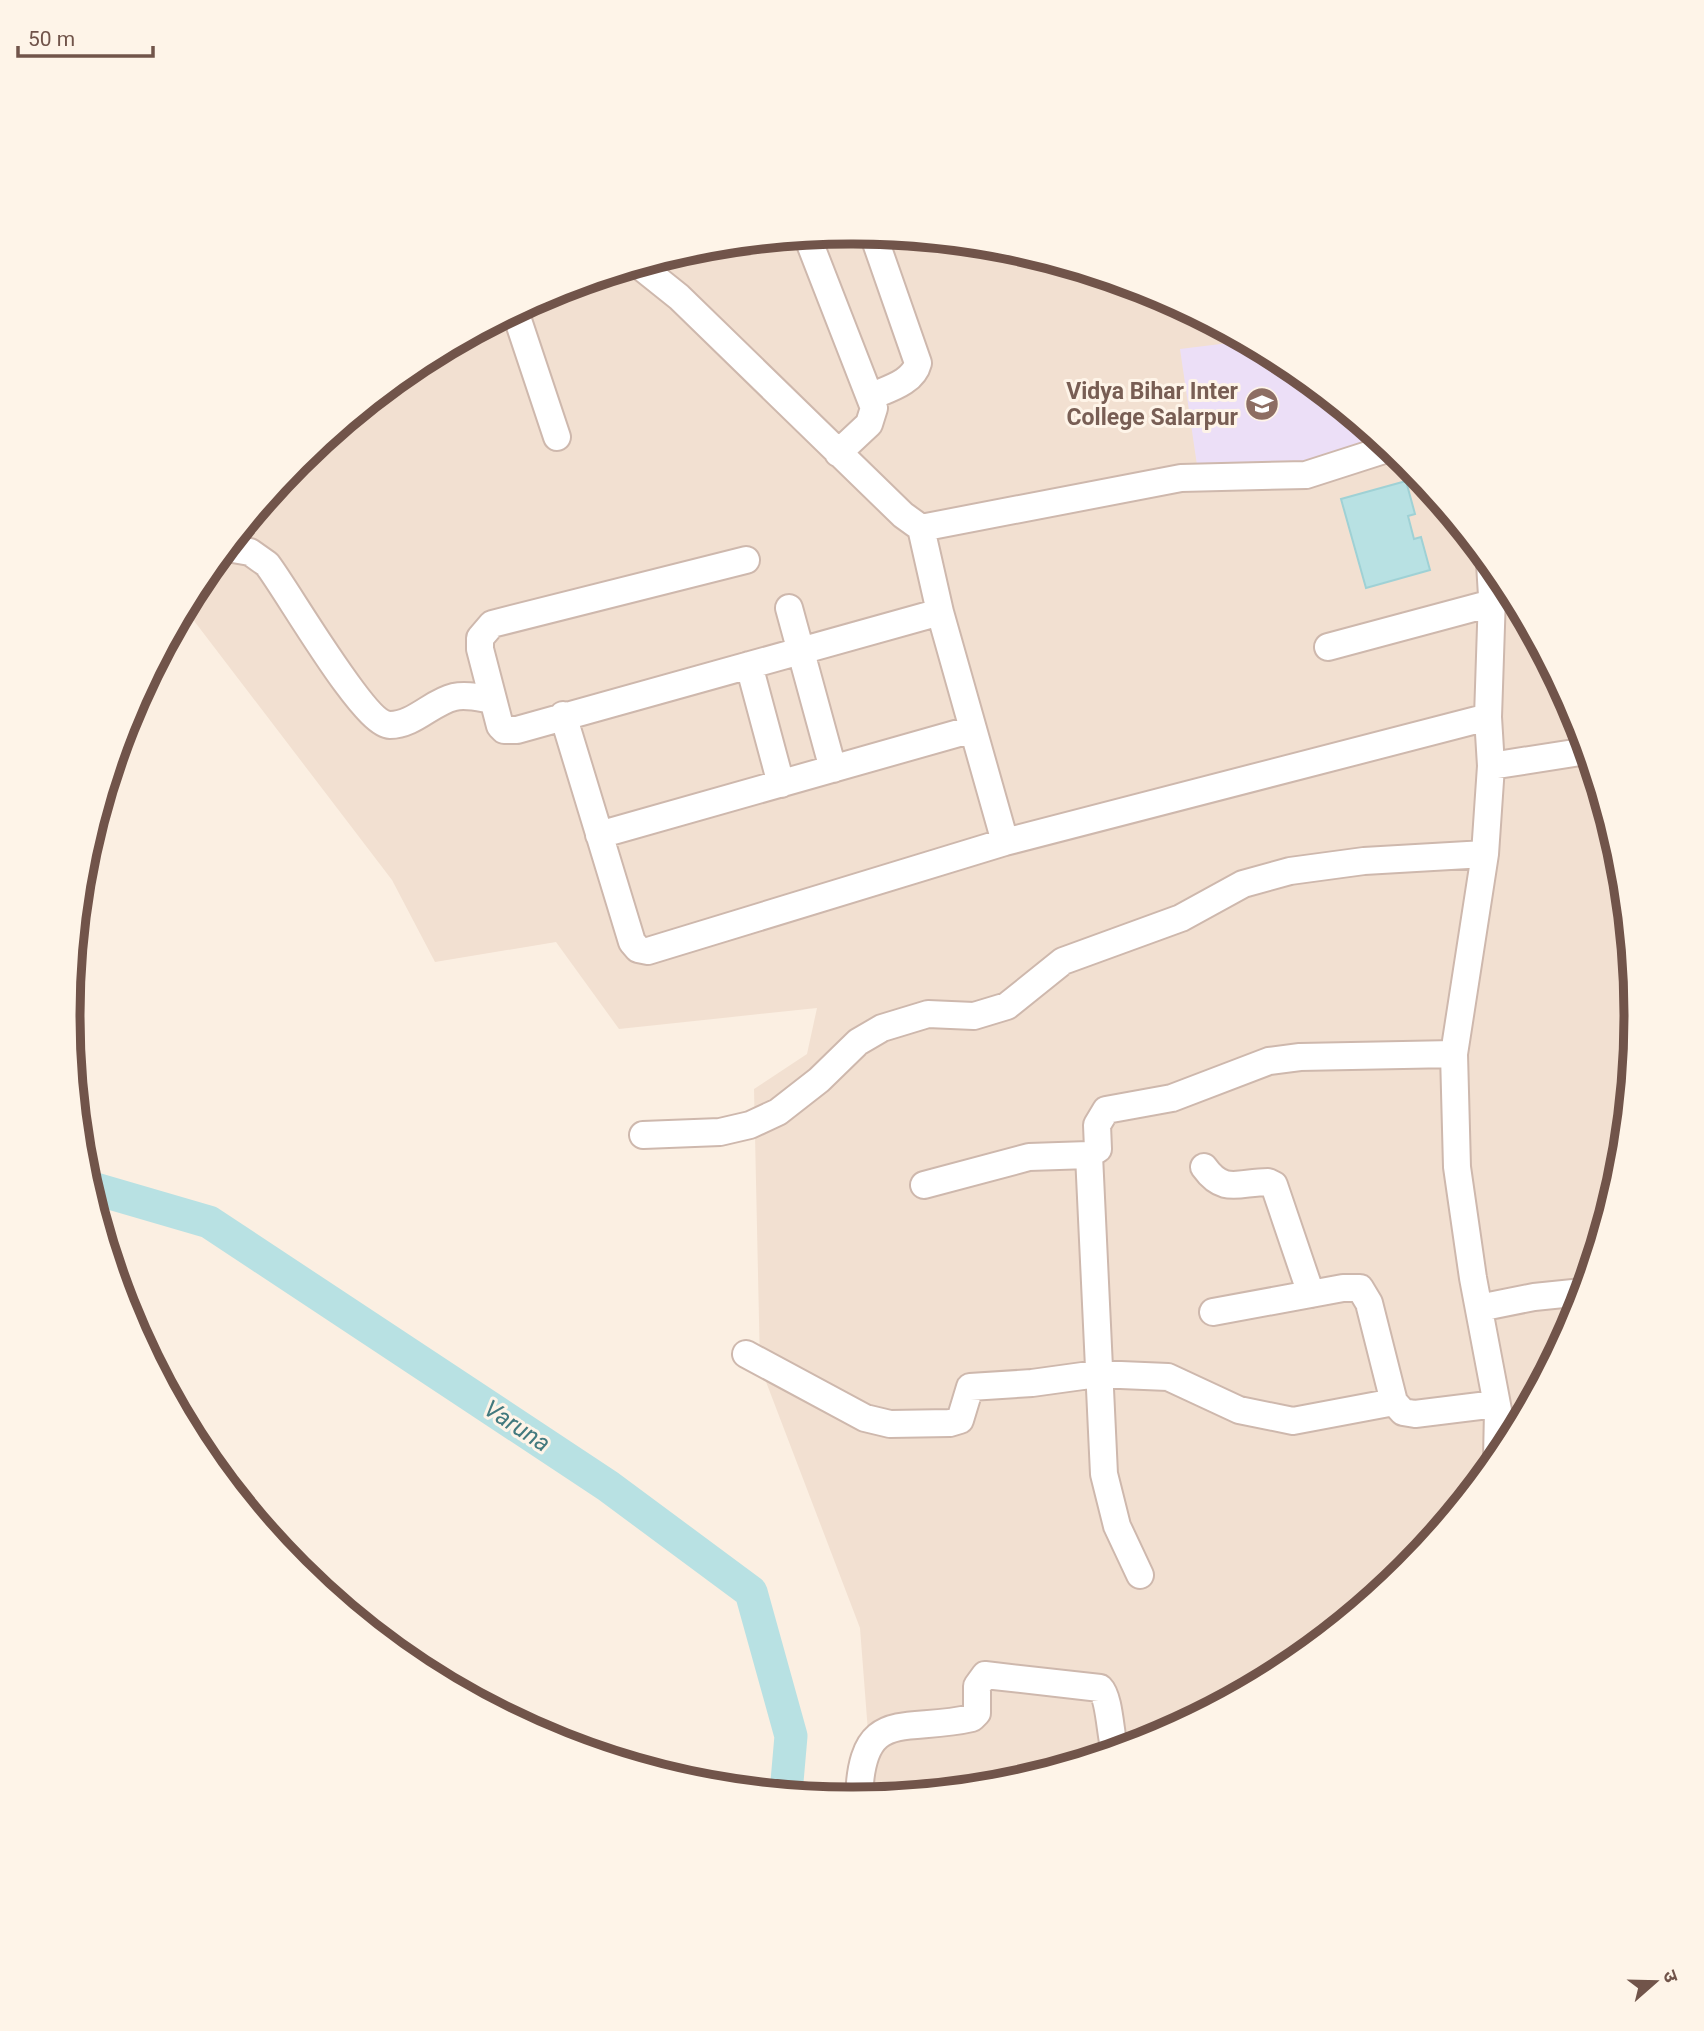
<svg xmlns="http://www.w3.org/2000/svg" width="1704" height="2031" font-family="Roboto,'Noto Sans Devanagari',sans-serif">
  <rect width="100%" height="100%" fill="#fbefe2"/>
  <!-- residential -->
  <path fill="#f2e0d1" d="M852,232L1005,247L1152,292L1288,364L1406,462L1504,580L1576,716L1621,863L1636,1015L1621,1169L1576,1316L1503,1451L1406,1570L1287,1667L1152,1740L1005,1784L873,1797L860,1628L760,1366L754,1089L807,1054L817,1008L619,1029L556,942L435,962L392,880L185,609L201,580L298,461L417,364L552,291L699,247Z"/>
  <!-- education -->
  <path fill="#ecdff7" d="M1245,341L1288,364L1384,443L1311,466L1198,472L1180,349Z"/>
  <!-- water -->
  <path fill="#b8e1e3" stroke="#9fd1d5" stroke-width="2" d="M1406,481L1415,514L1408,516L1414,539L1421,537L1430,570L1366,588L1341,499Z"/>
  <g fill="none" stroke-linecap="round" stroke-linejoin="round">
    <!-- river -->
    <path stroke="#b8e1e3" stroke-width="33" d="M89,1187L209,1222L608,1486L751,1592L791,1736L786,1793"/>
    <!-- minor casing -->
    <g stroke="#ceb8ad" stroke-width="30">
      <path id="minor" d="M807,236L874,408L869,424L838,453
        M639,265L679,297L903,515L921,528L1181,478L1306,475L1390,448
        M515,311L557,437
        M870,397C887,389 913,383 918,363L873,234
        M921,528L940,612L1005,842
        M227,548L250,552L267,564C288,591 363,724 390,725C414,725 432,702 454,697C467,694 480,698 492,700
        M746,560L492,624L480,638V649L500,726L504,730H517L940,612
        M1490,563L1492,596L1488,717L1491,766L1485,854L1454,1054L1457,1167L1473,1278L1498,1410L1497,1459
        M789,608L833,769
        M1328,647L1492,603
        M749,665L781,784
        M563,715L632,942L638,949L648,951L1005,842L1488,717
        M1491,766L1587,751
        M599,835L973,729
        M643,1135L720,1132L750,1125L778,1112L819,1080L858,1042L882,1028L928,1014L974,1016L1007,1006L1063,961L1181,918L1243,884L1290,871L1364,861L1485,854
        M1089,1155L1104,1474L1117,1526L1140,1575
        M1204,1167C1224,1195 1239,1182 1268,1182L1274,1185L1311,1294
        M924,1185L1029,1157L1089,1155L1098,1149L1097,1125L1106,1110L1172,1098L1269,1061L1300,1057L1454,1054
        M1479,1308L1534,1297L1583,1292
        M1213,1312L1343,1288H1360L1369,1303L1394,1402L1403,1412L1415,1414L1496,1404
        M746,1354L865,1418L890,1424L950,1423L960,1420L970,1387L1032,1383L1097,1374L1168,1377L1239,1410L1293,1421L1394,1402
        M859,1798C862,1705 904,1734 972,1718L977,1713V1686L985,1675L1100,1688C1110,1698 1110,1735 1115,1751"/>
    </g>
    <!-- minor -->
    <use href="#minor" stroke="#fff" stroke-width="26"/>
  </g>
  <!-- icons -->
  <defs>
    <g id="university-disc" transform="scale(1.75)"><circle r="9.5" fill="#8d6e63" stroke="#fef4e8"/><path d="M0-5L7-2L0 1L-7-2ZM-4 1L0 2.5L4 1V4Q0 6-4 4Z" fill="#fff"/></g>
  </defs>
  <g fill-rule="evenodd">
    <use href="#university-disc" x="1262" y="404"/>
  </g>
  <g text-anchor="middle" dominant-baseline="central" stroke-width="6" stroke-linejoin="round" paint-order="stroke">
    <!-- education labels -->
    <g font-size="23" font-weight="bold" fill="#785e54" stroke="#fef4e8" text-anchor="end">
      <text x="1238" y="391">Vidya Bihar Inter<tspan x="1238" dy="26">College Salarpur</tspan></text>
    </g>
    <!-- water labels -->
    <g font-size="24" font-style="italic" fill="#42797e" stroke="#fef4e8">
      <text transform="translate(517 1426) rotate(33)">Varuna</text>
    </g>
  </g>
  <!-- crop -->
  <path d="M0 0H1704V2031H0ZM851 244H853A771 771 0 0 1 1624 1015V1016A771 771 0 0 1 853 1787H851A771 771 0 0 1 80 1016V1015A771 771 0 0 1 851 244Z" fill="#fef4e8" fill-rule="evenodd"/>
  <path fill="none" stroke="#71544a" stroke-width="9" d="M851 244H853A771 771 0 0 1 1624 1015V1016A771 771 0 0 1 853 1787H851A771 771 0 0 1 80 1016V1015A771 771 0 0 1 851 244Z"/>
  <!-- north arrow -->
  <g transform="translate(1655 1982) rotate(70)" stroke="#fef4e8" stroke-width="5" paint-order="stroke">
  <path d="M0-5L12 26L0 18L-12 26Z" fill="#71544a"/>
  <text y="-10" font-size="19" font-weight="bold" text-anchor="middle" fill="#71544a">उ</text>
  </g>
  <!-- scale -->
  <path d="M18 46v10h135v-10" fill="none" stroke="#71544a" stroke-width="3.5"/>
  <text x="28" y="46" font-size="21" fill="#71544a" stroke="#fef4e8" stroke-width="5" paint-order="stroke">50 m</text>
</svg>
